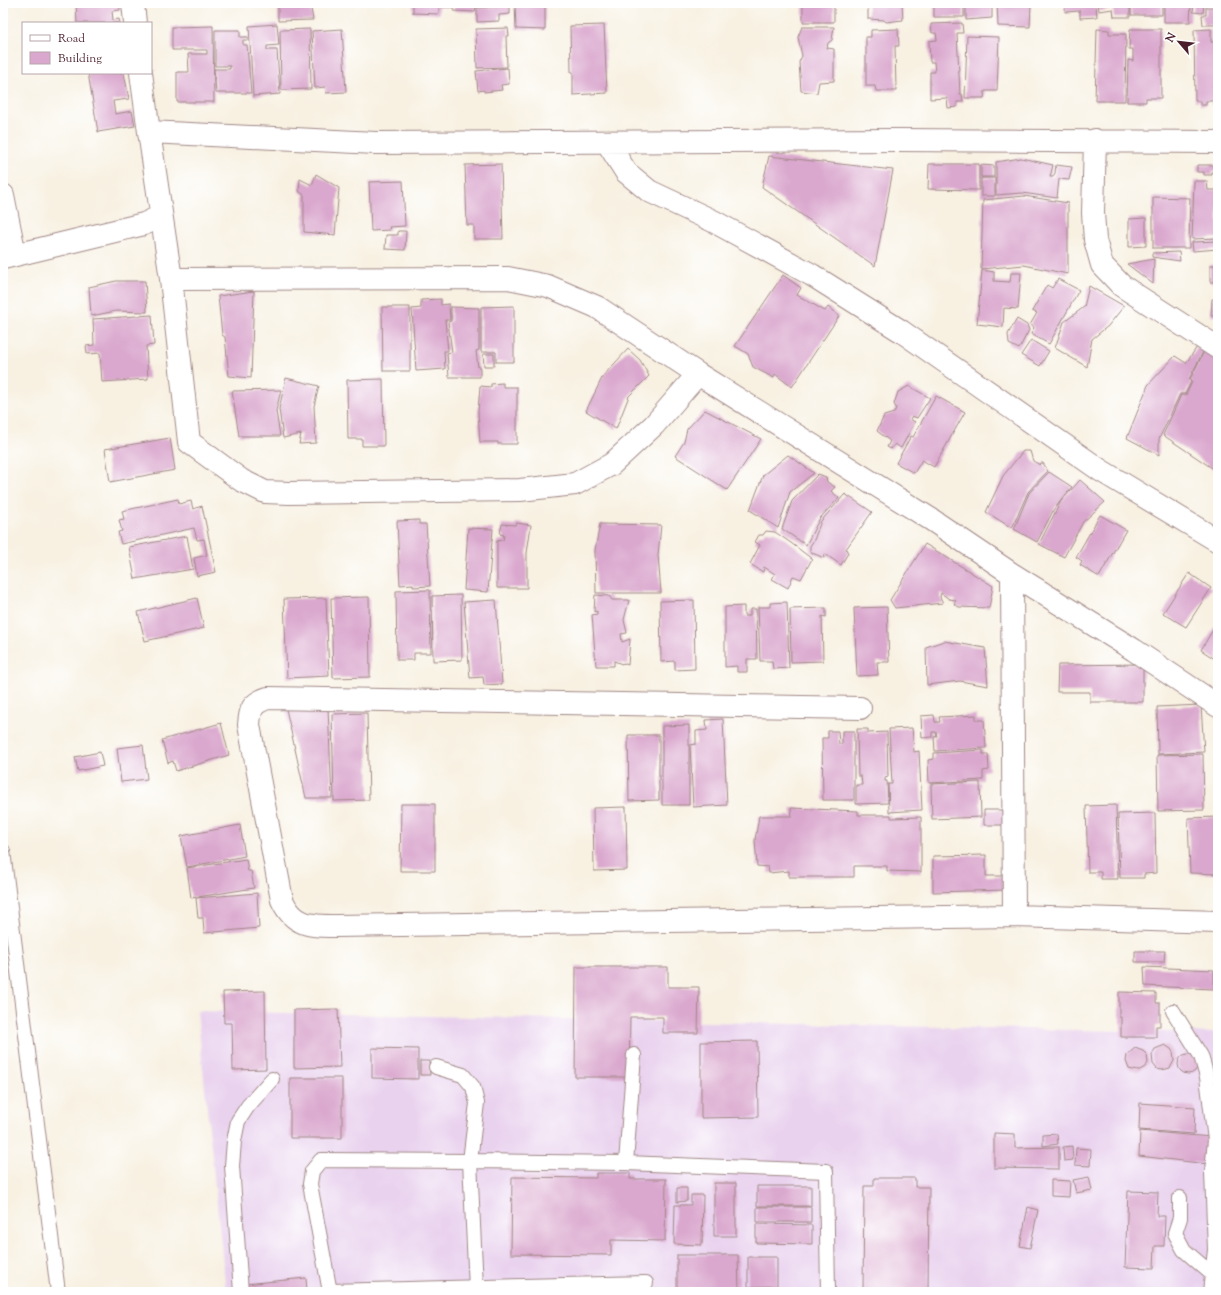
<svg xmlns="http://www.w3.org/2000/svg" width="1221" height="1295" font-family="'Sorts Mill Goudy',serif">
  <rect width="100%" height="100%" fill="#fff"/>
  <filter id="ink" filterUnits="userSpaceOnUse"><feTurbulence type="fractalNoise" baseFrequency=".025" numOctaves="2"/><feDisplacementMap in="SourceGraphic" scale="8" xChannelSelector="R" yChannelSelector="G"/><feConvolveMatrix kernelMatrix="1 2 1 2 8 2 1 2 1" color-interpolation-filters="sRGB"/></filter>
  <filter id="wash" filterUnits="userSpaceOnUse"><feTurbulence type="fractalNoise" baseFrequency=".012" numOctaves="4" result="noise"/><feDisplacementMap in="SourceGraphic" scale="16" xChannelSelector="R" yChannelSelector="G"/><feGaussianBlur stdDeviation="0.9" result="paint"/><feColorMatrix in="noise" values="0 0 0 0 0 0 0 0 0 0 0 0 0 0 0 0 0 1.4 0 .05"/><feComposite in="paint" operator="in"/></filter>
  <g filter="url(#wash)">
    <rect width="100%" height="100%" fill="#f8f1e2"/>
    <!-- built -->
    <path fill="#e9d2ee" d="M197,1011L1218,1033V1292H226Z"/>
    <g id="blocks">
      <!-- building -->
      <path fill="#daa7ce" d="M76,3H119L120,10L112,11L113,20L119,19L120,23H77Z
        M278,3H310L313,20L278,21Z
        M413,3H477V7L476,6L475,12L454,11V7H439V14L413,13Z
        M479,3H505L506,4L479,6Z
        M515,3H545V30L516,29Z
        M803,3H834V22H803Z
        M868,3H902L903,20L886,22L884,20L868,19Z
        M934,3H964V17H934Z
        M966,3H992V18L966,20Z
        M997,3H1031L1030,27L998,26Z
        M1065,3H1096L1097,17L1080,18V11L1065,12Z
        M1098,3H1130V17H1114L1113,9L1099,11Z
        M1131,3H1162V15H1131Z
        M1164,3H1191L1190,22H1164Z
        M1194,3H1204L1203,13L1193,12Z
        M510,6V14L499,15V21L477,22V8Z
        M1206,7H1218V25H1203L1202,15H1206Z
        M962,23L963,33H957L960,94H962L963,102H957V107L948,108L947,98L930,99V72H935L934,62H930L929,41L937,40L936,33H932L931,24Z
        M277,24L279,45L267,46V50H277L280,94L253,96L249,26Z
        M604,25L607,93L573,95V72H571L570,26Z
        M213,26L214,102H177V72H189L188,54H207V50H172V27Z
        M802,27H834L832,40L828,43L827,48L834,49V81L819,82L817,93L801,91L799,62L802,56L798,37Z
        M508,28L509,36H506L507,67L477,68L476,29Z
        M310,29L311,89L281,90L280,30Z
        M342,29L346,92L326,93L325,87L315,88L312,31Z
        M898,29L899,46H895L896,91H876L875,86H866V37H871V30Z
        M1097,29L1109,30V34H1126L1125,101H1095Z
        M1130,29H1161V98H1146V102H1127L1128,60L1133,61V49H1129Z
        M1211,29V42H1218V105H1214V101H1206V105H1200V101H1195L1194,30Z
        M215,30H240V37H248V40H243V45H247L251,93H216L214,69H230V66H215Z
        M967,36L999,37L997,91H985L984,98H965Z
        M508,68L509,84L501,85L502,90L484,92V90L478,91L476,71Z
        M88,73H124L129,99L113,101L115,114L132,111L135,126L98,132Z
        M769,156L893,170L875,266L762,187Z
        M1021,158L1053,165L1050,177H1053L1055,173L1056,165L1072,167L1069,180L1059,179L1057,198L1022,193L996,195V162Z
        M501,164L503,239H474V225H467L465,165Z
        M929,164H979V190L928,189Z
        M981,165L994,166V177H981Z
        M1197,165H1218V172H1212V175H1204V172H1197Z
        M316,174L339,188L335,235L304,232V195L299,191L300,179L312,185Z
        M981,178H995V196H981Z
        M403,181L405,226L389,227L390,230L371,231L369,182Z
        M1194,181H1207L1208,190H1218V238L1192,239Z
        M1024,196L1068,203V274L1024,265L981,269L983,200Z
        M1153,197L1190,198L1189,248H1153Z
        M1146,218V246L1129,247V219Z
        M398,231H406L405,250L385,249L386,235H398Z
        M1218,241V249L1193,251L1192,242Z
        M1179,252L1180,261L1152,257V253Z
        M1154,259L1153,284L1127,264Z
        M1210,265H1218V282H1210Z
        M982,270L994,272V281L1010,282L1011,273H1021L1018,309L1004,308L1003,327L977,324Z
        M783,275L801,288L797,295L825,311L828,307L839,316L792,387L775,374L774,378L753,367L748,354L735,346Z
        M1058,279L1079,290L1049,344L1031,334L1034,327L1030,325L1037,313L1032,311L1047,285L1052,288Z
        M116,281H145L147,312L116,311L91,316L89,287Z
        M1089,286L1124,306L1108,326L1092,339L1087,367L1055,348L1064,322L1084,307Z
        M254,291L251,378L229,376L225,337L222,335L218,296Z
        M441,299V305L449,304L450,320H445L448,351H444L445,369L416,371L412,309L421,308V300Z
        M1212,299H1218V316H1211Z
        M514,306V362H496V352H481V307Z
        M382,307H410V371H383Z
        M451,307L479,308V350L476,351L478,367H480V377H449L447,353L452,352L448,322L451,321Z
        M152,315L154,345L146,346L148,379L102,382L100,353L87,354L86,346L94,345L93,319Z
        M1017,319L1027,325L1029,330L1019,349L1009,344L1008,334Z
        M1031,340L1049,351L1040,366L1021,355Z
        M1207,346L1218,354V472L1163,435L1181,395H1186L1192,382L1190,379Z
        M1197,347L1204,350L1189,379L1191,382L1185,394H1180L1159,439V455L1127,438L1148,385L1175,356L1186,363Z
        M628,349L640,360L649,376L629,396L616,429L586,411L603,376Z
        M483,354H494V366H484Z
        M286,378L319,386L314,406L316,443L299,444L301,434L283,438L279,409Z
        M383,379L384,446H362V439H348L347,380Z
        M503,383V387H517V444H498V442H480L478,412L480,386L491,387V384Z
        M909,386L930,398L917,418L912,416L910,419L915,422L901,448L895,444L891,449L887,447L890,441L877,431L884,416L894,413L896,408L894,404L898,392Z
        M281,390L276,411L280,436H239L232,391Z
        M936,396L965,412L934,467L922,460L914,473L896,463L911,436L913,437Z
        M705,410L761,439L727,490L675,456L684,442L687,429Z
        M170,438L175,470L110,482L105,449Z
        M1023,451H1030L1033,461L1040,465L1041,463H1043L1048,471L1028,492L1012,528L986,512L1003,476Z
        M788,455L814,473L790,492L778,528L750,510L763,475Z
        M1049,472L1072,487L1054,509L1037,542L1014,529L1029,493Z
        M818,474L826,477L827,482L835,487L831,491L839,498L820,518L806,545L782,529L792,501Z
        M1080,480L1105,502L1083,522L1064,557L1039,544L1061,501Z
        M845,494L872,512L846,549L848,553L841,565L825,554L824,558L810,552V546L814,540L821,521Z
        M178,499L179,504L191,501L193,509L202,506L216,572L197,576L194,558L207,555L204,539L197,540L194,528L121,544L118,532L122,531L119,520L124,519L122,511Z
        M1100,515L1126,530L1099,577L1080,565L1082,561L1076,557Z
        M419,520V524H426L430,586L413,587V584L400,585L397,521Z
        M516,523L531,525L527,553V588H497V541L503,540L504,535L500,534L502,524L515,525Z
        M600,524L661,525L658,555L661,593H596L595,550Z
        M468,528L493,529L488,592L464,590Z
        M766,531L775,532L791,543L812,559L801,579L793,576L788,588L772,579L775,574L764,567L763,572L750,564L760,545L755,542L759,535H763Z
        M187,536L193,569L135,579L129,547Z
        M925,544L993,586L989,608L959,607L954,604L956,600L949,599L941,593L940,597L943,603L895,608L890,600Z
        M1189,573L1211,588L1186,627L1163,613Z
        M430,590L431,653H414V660H397L396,591Z
        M461,595L462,660L433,661L432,596Z
        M595,595L609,596L612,600H629L624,620L627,633L621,634L622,642L630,639L628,665L623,663L622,664L614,661V666H596L592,615L597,614V611L594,612Z
        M369,597L370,677L333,678L331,598Z
        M197,598L204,628L145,641L138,612Z
        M326,598L329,676L287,678L284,599Z
        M496,600L502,684L484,685L483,677L470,678L464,602Z
        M694,600L695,669L675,670V661L661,662L660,601Z
        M787,602L789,668L773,669L772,661H760L758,607H770V603Z
        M744,606V616H750V609H756L757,659H747V672H737V666L725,667V607Z
        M887,607L889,662H877L878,675L857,676L854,608Z
        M826,608V617L822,616L823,661L791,662L790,609Z
        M1218,621V661L1201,650Z
        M944,641L985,648L988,686L960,681L927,685L926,647Z
        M1143,664V702H1090V692H1057L1058,665Z
        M1201,705L1204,752L1158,754L1157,707Z
        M328,708L332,798H306L286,709Z
        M367,713L369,800L334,801L332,714Z
        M934,715L935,722H940L939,717L976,715V720H984L986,748L935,751L934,737L937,736L936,732H932V737L922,738L921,716Z
        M723,719L727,805L693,807L690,745L696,744V731L707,730L706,720Z
        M221,723L229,755L176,771L173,761L168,763L162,740Z
        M689,725V805H662V726Z
        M912,728L914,752L919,751L922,810L889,812L888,784H892L889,729Z
        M857,729H868V733L887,732L888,777L885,778V781H887L888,803L856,804V785H862L861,776H858Z
        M828,731H838L839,744H842V731H854V800H823L822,738H828Z
        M628,735H659V800L629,801Z
        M143,745L147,779L121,782L117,748Z
        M983,750V754H988L989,770L983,771V780L929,783L928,760L934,759V753Z
        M100,752L103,766L78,771L75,757Z
        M1203,754L1204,810L1158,811L1157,755Z
        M980,782L981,817L932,819L931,784Z
        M401,804H435V871H400Z
        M1116,805L1118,879H1101V872H1088L1086,806Z
        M626,807L627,870L594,871L593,808Z
        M791,808L858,811V815H891V818L921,817V872L887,871V866H854V877H789V871L769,873L768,867L757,866L755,840L759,816H792Z
        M984,810H1006V825H984Z
        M1155,813L1156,873L1144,874V878H1120L1118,814Z
        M1218,817L1215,827L1218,833V851L1216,856L1218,874L1190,873L1188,818Z
        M240,825L245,856L187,867L181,836Z
        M986,855V876H1006V890L933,892V856Z
        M246,859L248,871H251L254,888L191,898L187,868Z
        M257,893L259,928L204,933L203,918H198L196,898Z
        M1135,951H1165L1164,962H1135Z
        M576,967H668V987H699L698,1033H663V1017H630L629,1077H575Z
        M1144,967L1214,970V989L1145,986Z
        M265,991L266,1069L233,1070L232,1023H224L223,992Z
        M1119,992L1156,993V1003H1160V1026H1156V1037H1121V1017H1119Z
        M338,1009L340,1067L294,1068V1010Z
        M757,1041L758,1117L701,1118V1042Z
        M1165,1045L1171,1049L1173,1052L1174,1061L1170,1068L1162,1070L1157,1069L1153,1064L1152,1055L1155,1049Z
        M372,1048L418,1049V1079L372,1078Z
        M1135,1048L1143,1051L1147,1055L1148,1063L1145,1067L1138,1071L1129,1069L1126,1061L1127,1055Z
        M1178 1064a10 10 0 1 1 20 0a10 10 0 1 1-20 0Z
        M420,1061H429L430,1075H420Z
        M290,1078H342V1138H290Z
        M1140,1103L1195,1107L1194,1134L1139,1130Z
        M1140,1131L1211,1137L1208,1164L1139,1156Z
        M994,1133L1015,1134V1148L1059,1147V1169L994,1168Z
        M1057,1134L1058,1144L1043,1146V1135Z
        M1072,1146L1073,1160L1064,1161L1063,1147Z
        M1076,1148L1091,1149L1090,1166L1075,1165Z
        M596,1173H630V1179H666L665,1241L611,1240V1255L511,1254L512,1177L596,1178Z
        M1089,1177L1092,1190L1076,1193L1073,1180Z
        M874,1178H915V1187H929L928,1292H863L864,1186H874Z
        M1051,1180L1070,1181L1069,1197L1051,1196Z
        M714,1183H736V1236H714Z
        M757,1186H811V1206H757Z
        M677,1188H687V1201L677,1202Z
        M1128,1191L1158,1192L1157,1216H1165L1164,1246H1155L1154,1268L1125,1267Z
        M691,1195H703L702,1245L674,1244L675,1205H691Z
        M757,1207H811V1222H757Z
        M1028,1207L1038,1210L1030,1248L1020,1246Z
        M756,1224L812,1225V1244L756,1243Z
        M677,1255H738L739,1292H677Z
        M748,1257H777V1286L748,1287Z
        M306,1278L307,1292H246L245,1284Z"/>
    </g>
  </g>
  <g filter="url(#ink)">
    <use href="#blocks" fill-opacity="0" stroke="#a18886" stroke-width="1"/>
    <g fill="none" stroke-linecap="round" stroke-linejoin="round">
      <!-- lane casing -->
      <g stroke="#a18886" stroke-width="16">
        <path id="lane" d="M3,851L58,1292
          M1173,1011L1201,1056L1207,1077L1215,1140L1212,1172L1215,1250L1210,1292
          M436,1067L463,1075L473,1087L477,1103L470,1161L476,1288
          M626,1163L634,1055
          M1180,1198V1218L1175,1233L1184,1250L1213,1275
          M330,1291L646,1283
          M241,1292L232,1166L234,1141L238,1121L248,1106L272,1079
          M330,1292L310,1184L312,1171L321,1160L470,1161L626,1163L826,1171L828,1292"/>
      </g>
      <!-- street casing -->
      <g stroke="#a18886" stroke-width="24">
        <path id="street" d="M133,3L135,23
          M141,73L149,132L171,279L189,442L241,480L265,492L289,493L520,490L575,484L612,464L654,425L698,374
          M149,132L376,143L897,140L1218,142
          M1095,140L1093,213L1095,240L1102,265L1122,286L1218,348
          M607,142L626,172L649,191L713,221L812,275L901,331L1100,470L1218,541
          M3,195L15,255
          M3,258L144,224L161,216
          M171,279L508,278L548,286L597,307L698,374L932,520L1012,574L1014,916
          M1012,574L1134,650L1218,706
          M860,708L268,698C252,703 250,709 249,725L282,900C294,926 310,926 336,926L1014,916L1218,922"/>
      </g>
      <!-- lane -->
      <use href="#lane" stroke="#fff" stroke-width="14"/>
      <!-- street -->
      <use href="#street" stroke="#fff" stroke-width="22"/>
    </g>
  </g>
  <!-- margin -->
  <rect width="1221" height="1295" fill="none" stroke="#fff" stroke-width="16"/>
  <!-- legend -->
  <rect x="22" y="22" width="130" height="52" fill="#ffffff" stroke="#b7a5aa"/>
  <rect x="30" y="35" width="20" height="6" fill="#ffffff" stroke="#b7a5aa"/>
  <text x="58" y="42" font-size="12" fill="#4a1f2b">Road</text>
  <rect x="30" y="52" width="20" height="12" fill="#daa7ce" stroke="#b7a5aa"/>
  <text x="58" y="62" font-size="12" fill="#4a1f2b">Building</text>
  <!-- north arrow -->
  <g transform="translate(1179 42) rotate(298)" stroke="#ffffff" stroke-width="3" paint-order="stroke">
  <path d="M0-3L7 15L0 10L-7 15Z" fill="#4a1f2b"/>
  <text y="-6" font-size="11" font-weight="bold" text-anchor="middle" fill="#4a1f2b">N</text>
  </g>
</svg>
